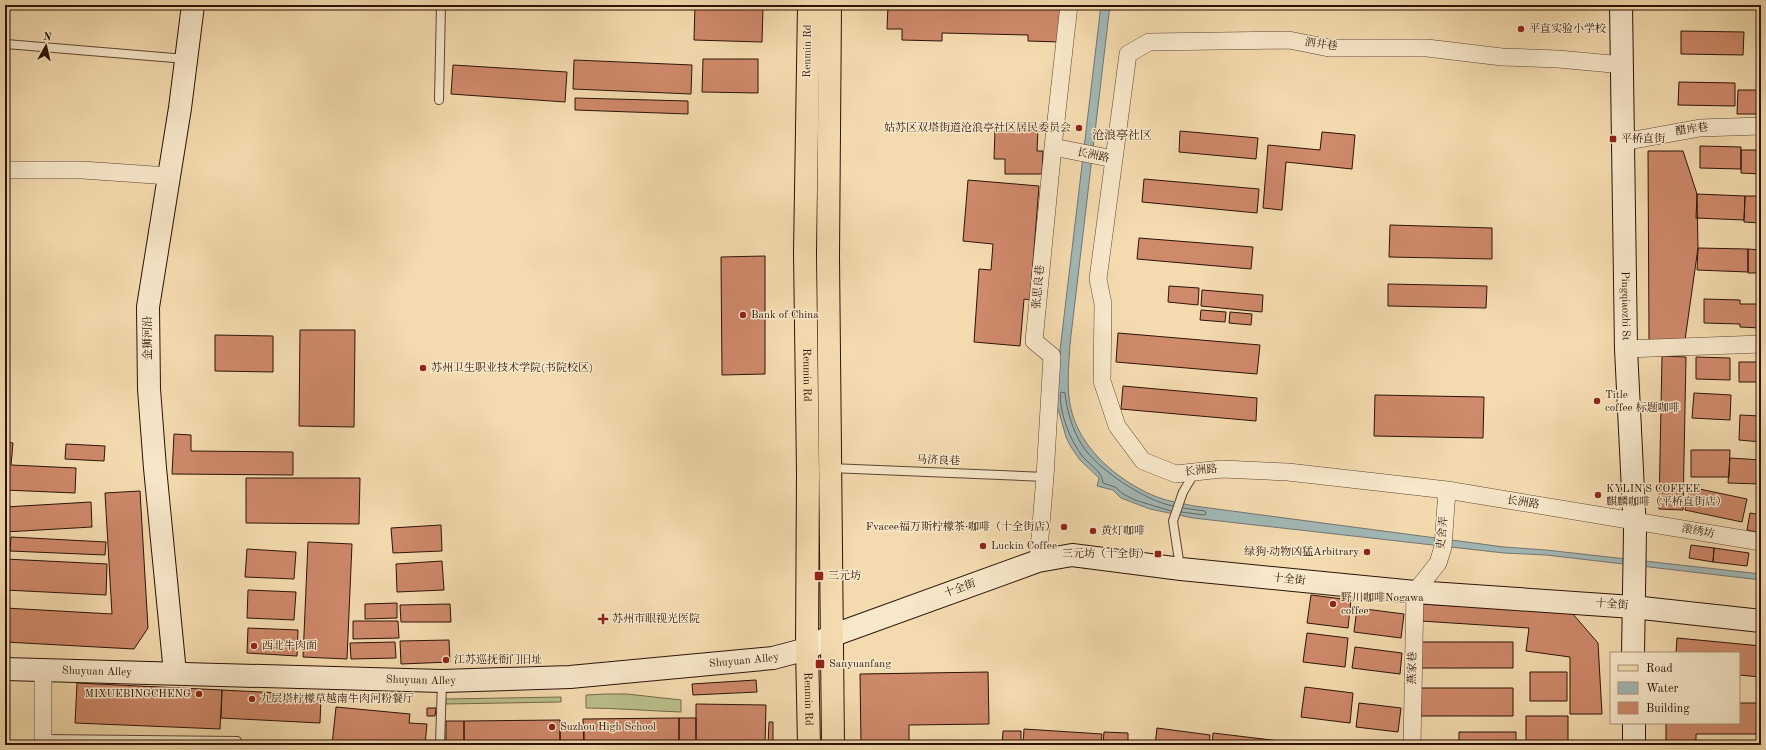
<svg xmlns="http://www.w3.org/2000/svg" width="1766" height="750" font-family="'Old Standard TT','Noto Serif SC',serif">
  <rect width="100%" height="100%" fill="#f4dbaf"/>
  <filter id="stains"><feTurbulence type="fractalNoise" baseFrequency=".005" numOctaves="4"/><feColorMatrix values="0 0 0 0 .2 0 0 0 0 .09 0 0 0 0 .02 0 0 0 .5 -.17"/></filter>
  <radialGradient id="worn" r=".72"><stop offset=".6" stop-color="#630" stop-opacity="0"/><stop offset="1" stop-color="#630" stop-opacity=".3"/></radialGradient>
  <!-- green -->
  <path fill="#bbc08b" stroke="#746a49" d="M606,694H627L681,700V712C649,711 618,708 586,708V695Z
    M561,697V702L446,704V699Z"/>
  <!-- water -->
  <path fill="#a2b8b7" stroke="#737671" d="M1101,5H1110L1070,344C1069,365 1066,388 1071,409C1080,448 1116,479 1152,495C1166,501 1180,503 1194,506L1504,547L1546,550L1761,574V580L1546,555L1504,553L1193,518L1150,509L1121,498L1113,490L1097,486L1099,478L1080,460L1071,447L1066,437L1057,405L1059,359Z"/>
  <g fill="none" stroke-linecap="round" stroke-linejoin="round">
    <!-- shore -->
    <path stroke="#67665f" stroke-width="1" d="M1171,511L1135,500L1123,494L1115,487L1103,483C1102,471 1091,466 1083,457C1071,442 1058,411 1061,392L1065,393C1067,411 1072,429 1082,445C1097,469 1145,501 1173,506
      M1181,512L1204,515L1206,514L1205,511L1183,508"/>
  </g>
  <!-- building -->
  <path fill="#cf896b" stroke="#2c1307" d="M695,5L763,7L762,42L694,40Z
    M888,5H1061L1060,42L1028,41V35L942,33V41L902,40V29H887Z
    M1681,31L1744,32L1743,55L1681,54Z
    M703,59H758V93L702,92Z
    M574,60L692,65L691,94L573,89Z
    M453,65L567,72L565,102L451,94Z
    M1679,82L1735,83V106L1678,105Z
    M1738,90H1761V114H1737Z
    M575,98L688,101V114L575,110Z
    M995,130H1038L1037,151H1043L1042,174H1005V159H994Z
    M1180,131L1258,138L1256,159L1179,152Z
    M1322,132L1355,135L1352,169L1286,162L1282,210L1263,208L1268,145L1320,150Z
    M1700,146L1741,147V169L1700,168Z
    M1741,150H1761V174L1741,173Z
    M1648,151H1683L1697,194L1698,248L1685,340H1649Z
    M1144,179L1259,189L1257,213L1142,202Z
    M968,180L1039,186L1030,300L1024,299L1020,346L974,342L979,269L991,270L993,244L963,241Z
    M1697,194L1745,196L1744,220L1696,218Z
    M1745,196H1761V223L1744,222Z
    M1390,225L1492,228V259L1389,257Z
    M1139,238L1253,247L1251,269L1137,259Z
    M1698,248L1748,249V272L1697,270Z
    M1748,249L1761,250V273H1748Z
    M765,256V374L722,375L721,257Z
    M1388,284L1487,286L1486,308L1388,306Z
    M1169,286L1199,288L1198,305L1168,302Z
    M1202,290L1263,295L1262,312L1201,306Z
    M1704,299L1740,300V304H1761V328L1740,327V324L1704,323Z
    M1201,310L1226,312L1225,322L1200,320Z
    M1230,312L1252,314L1251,325L1229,323Z
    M300,330H355L354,427L299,426Z
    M1118,333L1260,345L1257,374L1116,362Z
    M215,335L273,336V372L215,371Z
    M1662,356L1686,357L1683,510L1659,509Z
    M1696,357L1730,358V380L1696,379Z
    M1739,362H1761V382H1739Z
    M1123,386L1257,398L1256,421L1121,409Z
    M1694,393L1731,395L1730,420L1692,418Z
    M1375,395L1484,397L1483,438L1374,436Z
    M1740,415L1761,416V442L1739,440Z
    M174,434L191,435V451L293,452V475L172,474Z
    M5,442L13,443L11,465L76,468L75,493L5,490Z
    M66,444L105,446L104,461L65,459Z
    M1691,450H1730L1729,477H1691Z
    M1730,458L1761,460V484L1728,483Z
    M246,478H360L359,524L246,523Z
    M1690,487L1747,499L1742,522L1685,510Z
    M140,491L148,628L134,649L5,642V608L112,614L105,493Z
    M91,502L92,527L5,532V507Z
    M1750,513L1761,515V533L1747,530Z
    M441,525L442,551L393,553L391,528Z
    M11,537L106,542L105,555L10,551Z
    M308,542L352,544L347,659L303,657Z
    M1691,545L1714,548L1713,562L1689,558Z
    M1714,548L1749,553L1747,566L1713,562Z
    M247,549L296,552L294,579L245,577Z
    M5,559L107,564L106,595L5,590Z
    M442,561L444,590L397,592L396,564Z
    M248,590L296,592L294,620L247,618Z
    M1311,595L1351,600L1348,628L1307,623Z
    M397,603V618L365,619V604Z
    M450,604L451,622H401L400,605Z
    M1422,604L1572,613L1598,643L1602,714H1570V657L1526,651L1529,628L1421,621Z
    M1357,608L1404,614L1401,638L1354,632Z
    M353,621H398L399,638L353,639Z
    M248,628L298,630L297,656L247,653Z
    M1307,633L1348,638L1345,667L1303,662Z
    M1677,638L1761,646V677L1739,675V653H1676Z
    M449,640L450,662L401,664L400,641Z
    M395,642L396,658L351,659L350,643Z
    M1420,642H1513V668H1420Z
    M1355,647L1402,653L1400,674L1352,668Z
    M988,672L989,724L909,725V745H861L860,674Z
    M1530,672H1567V701H1530Z
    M756,680L757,692L693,695L692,684Z
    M77,683L222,690L220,729L75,723Z
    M1305,687L1353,693L1350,723L1301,717Z
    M1421,688H1513V716H1421Z
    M222,690L321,695L320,723L221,718Z
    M1359,703L1401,708L1398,732L1356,727Z
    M1739,703H1761V734H1696V745H1666V723H1739Z
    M696,704L766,705L765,745H696Z
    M336,707L410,714L409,723L427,724L425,745H332Z
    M427,708H436L435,716H427Z
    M1526,716H1568V745H1526Z
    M679,718V745H660V742H605V745H584L583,719Z
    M679,718H696V745H679Z
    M560,720V745H539L538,743L464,745V721Z
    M446,721H464V743L446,742Z
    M769,722H773V745H768Z
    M584,726V742L560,743V727Z
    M1157,728L1210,735L1209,745H1155Z
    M1024,729L1102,734L1101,745H1023Z
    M1003,731H1021V745H1002Z
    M1104,732L1128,733V745H1103Z
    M1459,732H1516V745H1423V741H1459Z
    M1213,733L1288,742V745H1212Z
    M244,742L319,745H244Z"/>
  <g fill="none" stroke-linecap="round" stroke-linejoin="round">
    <!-- lane casing -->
    <g stroke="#5e4531" stroke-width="10">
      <path id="lane" d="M5,51L6,44L186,59
        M439,100L441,5
        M830,468L1045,477
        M1180,567L1173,521L1183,492L1195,472
        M43,739L237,741L238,745
        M440,745L442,682"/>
    </g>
    <!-- street casing -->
    <g stroke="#5e4531" stroke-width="18">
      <path id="street" d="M1623,65L1558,59L1502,57L1427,48H1329L1289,40L1149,42L1128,54L1098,279L1103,304L1102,381L1117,426L1143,461L1176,474L1222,469L1288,472L1447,490L1761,542
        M1623,142L1700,128L1761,126
        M1053,147L1114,159
        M5,170H82L169,176
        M1626,349L1761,344
        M1038,561L1045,477L1052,356L1034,341L1053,147L1069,5
        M43,670V745
        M1412,745L1415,592L1438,563L1443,547L1447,490"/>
    </g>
    <!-- secondary casing -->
    <g stroke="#2c1307" stroke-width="24">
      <g id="secondary">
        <path id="s1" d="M1621,5L1626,349L1635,531L1633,653"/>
        <path id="s2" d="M5,669L442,681L570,677L773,658L807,649L831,636L1038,561L1072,555L1181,569L1415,592L1633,607L1761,621"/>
        <path d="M175,673L155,468L149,389L148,307L180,108L193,5"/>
        <path d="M1634,723V745"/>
      </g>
    </g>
    <!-- primary casing -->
    <g stroke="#2c1307" stroke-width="24">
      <g id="primary">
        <path id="s3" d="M809,5L805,252L808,472L807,649L809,745"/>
        <path d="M830,5L828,257L833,745"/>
      </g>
    </g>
    <!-- lane -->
    <use href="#lane" stroke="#f8e8cb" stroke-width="8"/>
    <!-- street -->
    <use href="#street" stroke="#f8e8cb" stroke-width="17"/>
    <!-- secondary -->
    <use href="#secondary" stroke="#f8e8cb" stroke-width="22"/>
    <!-- primary -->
    <use href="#primary" stroke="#f4dbaf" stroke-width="22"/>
  </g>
  <!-- markers -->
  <g fill="#8f2418" stroke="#f8e8cb" stroke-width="1.5">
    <circle cx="1521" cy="29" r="4"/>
    <circle cx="1079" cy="128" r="4"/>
    <rect x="1609" y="135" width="8" height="8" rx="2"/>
    <circle cx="743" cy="315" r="4"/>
    <circle cx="423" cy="368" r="4"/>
    <circle cx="1597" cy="401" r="4"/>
    <circle cx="1598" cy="495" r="4"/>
    <circle cx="1064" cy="527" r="4"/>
    <circle cx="1093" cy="531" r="4"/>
    <circle cx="983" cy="546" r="4"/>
    <circle cx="1367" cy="552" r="4"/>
    <rect x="1154" y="550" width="8" height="8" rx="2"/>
    <rect x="814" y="571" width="10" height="10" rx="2"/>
    <circle cx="1333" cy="604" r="4"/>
    <path d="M601 613h4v4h4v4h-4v4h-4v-4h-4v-4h4z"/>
    <circle cx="254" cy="646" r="4"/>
    <circle cx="446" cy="660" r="4"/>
    <rect x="815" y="659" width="10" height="10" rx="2"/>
    <circle cx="199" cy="694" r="4"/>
    <circle cx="252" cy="699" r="4"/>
    <circle cx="552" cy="727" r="4"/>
  </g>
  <g text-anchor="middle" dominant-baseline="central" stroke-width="3" stroke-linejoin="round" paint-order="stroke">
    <!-- poi labels -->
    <g font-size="11" fill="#2c1307" stroke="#f8e8cb" text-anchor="start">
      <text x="1529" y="29">平直实验小学校</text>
      <text x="1071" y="128" text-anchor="end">姑苏区双塔街道沧浪亭社区居民委员会</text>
      <text x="1621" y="139">平桥直街</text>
      <text x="751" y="315">Bank of China</text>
      <text x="431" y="368">苏州卫生职业技术学院(书院校区)</text>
      <text x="1605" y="395">Title<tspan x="1605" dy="13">coffee 标题咖啡</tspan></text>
      <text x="1606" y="489">KYLIN'S COFFEE<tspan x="1606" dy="13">麒麟咖啡（平桥直街店）</tspan></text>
      <text x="1056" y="527" text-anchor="end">Fvacee福万斯柠檬茶·咖啡（十全街店）</text>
      <text x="1101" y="531">黄灯咖啡</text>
      <text x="991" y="546">Luckin Coffee</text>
      <text x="1359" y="552" text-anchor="end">绿狗·动物凶猛Arbitrary</text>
      <text x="1150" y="554" text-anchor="end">三元坊（十全街）</text>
      <text x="828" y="576">三元坊</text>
      <text x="1341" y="598">野川咖啡Nogawa<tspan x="1341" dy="13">coffee</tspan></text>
      <text x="612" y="619">苏州市眼视光医院</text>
      <text x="262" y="646">西北牛肉面</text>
      <text x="454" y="660">江苏巡抚衙门旧址</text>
      <text x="829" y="664">Sanyuanfang</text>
      <text x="191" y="694" text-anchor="end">MIXUEBINGCHENG</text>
      <text x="260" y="699">九层塔柠檬草越南牛肉河粉餐厅</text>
      <text x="560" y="727">Suzhou High School</text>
    </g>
    <!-- street labels -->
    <g font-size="11" fill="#2c1307" stroke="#f8e8cb">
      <text transform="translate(1321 45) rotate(8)">泗井巷</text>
      <text transform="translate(808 51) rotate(-89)">Renmin Rd</text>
      <text transform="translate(1692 130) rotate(-8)">醋库巷</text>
      <text transform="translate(1093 156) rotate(12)">长洲路</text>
      <text transform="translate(1039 287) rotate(-85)">张思良巷</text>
      <text stroke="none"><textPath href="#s1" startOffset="301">Pingqiaozhi St</textPath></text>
      <text transform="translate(148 338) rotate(-90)">金狮河沿</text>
      <text stroke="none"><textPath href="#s3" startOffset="370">Renmin Rd</textPath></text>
      <text transform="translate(938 461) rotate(2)">马济良巷</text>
      <text transform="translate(1201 471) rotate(-6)">长洲路</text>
      <text transform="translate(1523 503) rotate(9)">长洲路</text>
      <text transform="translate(1698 532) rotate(10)">滚绣坊</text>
      <text transform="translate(1443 533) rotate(-84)">吏舍弄</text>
      <text transform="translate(1289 580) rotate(6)">十全街</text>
      <text transform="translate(960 589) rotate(-20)">十全街</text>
      <text transform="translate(1612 605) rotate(4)">十全街</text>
      <text stroke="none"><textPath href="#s2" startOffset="740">Shuyuan Alley</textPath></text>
      <text transform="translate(1413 668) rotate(-89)">燕家巷</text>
      <text stroke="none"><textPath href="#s2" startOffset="92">Shuyuan Alley</textPath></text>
      <text stroke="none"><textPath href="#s2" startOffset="416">Shuyuan Alley</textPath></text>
      <text stroke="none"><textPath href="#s3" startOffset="694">Renmin Rd</textPath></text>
    </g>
    <!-- neighbourhood labels -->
    <g font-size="12" fill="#2c1307" stroke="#f8e8cb">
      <text x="1122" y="136">沧浪亭社区</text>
    </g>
  </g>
  <!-- margin -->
  <rect width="1766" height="750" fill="none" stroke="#f4dbaf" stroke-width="20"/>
  <rect x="6" y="6" width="1754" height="738" fill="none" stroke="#2c1307" stroke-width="2"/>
  <rect x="10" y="10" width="1746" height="730" fill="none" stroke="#2c1307"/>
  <!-- legend -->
  <rect x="1610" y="652" width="130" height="72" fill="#f8e8cb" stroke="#a6937d"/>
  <rect x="1618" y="665" width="20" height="6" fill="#f4dbaf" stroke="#a6937d"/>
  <text x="1646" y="672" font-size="12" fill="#2c1307">Road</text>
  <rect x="1618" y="682" width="20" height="12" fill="#a2b8b7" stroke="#a6937d"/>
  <text x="1646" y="692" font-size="12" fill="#2c1307">Water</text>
  <rect x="1618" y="702" width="20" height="12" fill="#cf896b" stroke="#a6937d"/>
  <text x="1646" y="712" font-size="12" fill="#2c1307">Building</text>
  <!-- north arrow -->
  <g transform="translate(46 46) rotate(8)" stroke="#f8e8cb" stroke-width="3" paint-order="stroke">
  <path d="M0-3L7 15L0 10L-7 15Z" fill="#2c1307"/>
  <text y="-6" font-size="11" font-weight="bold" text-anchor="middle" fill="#2c1307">N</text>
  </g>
  <rect width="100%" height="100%" filter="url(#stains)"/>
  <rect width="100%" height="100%" fill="url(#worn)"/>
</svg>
